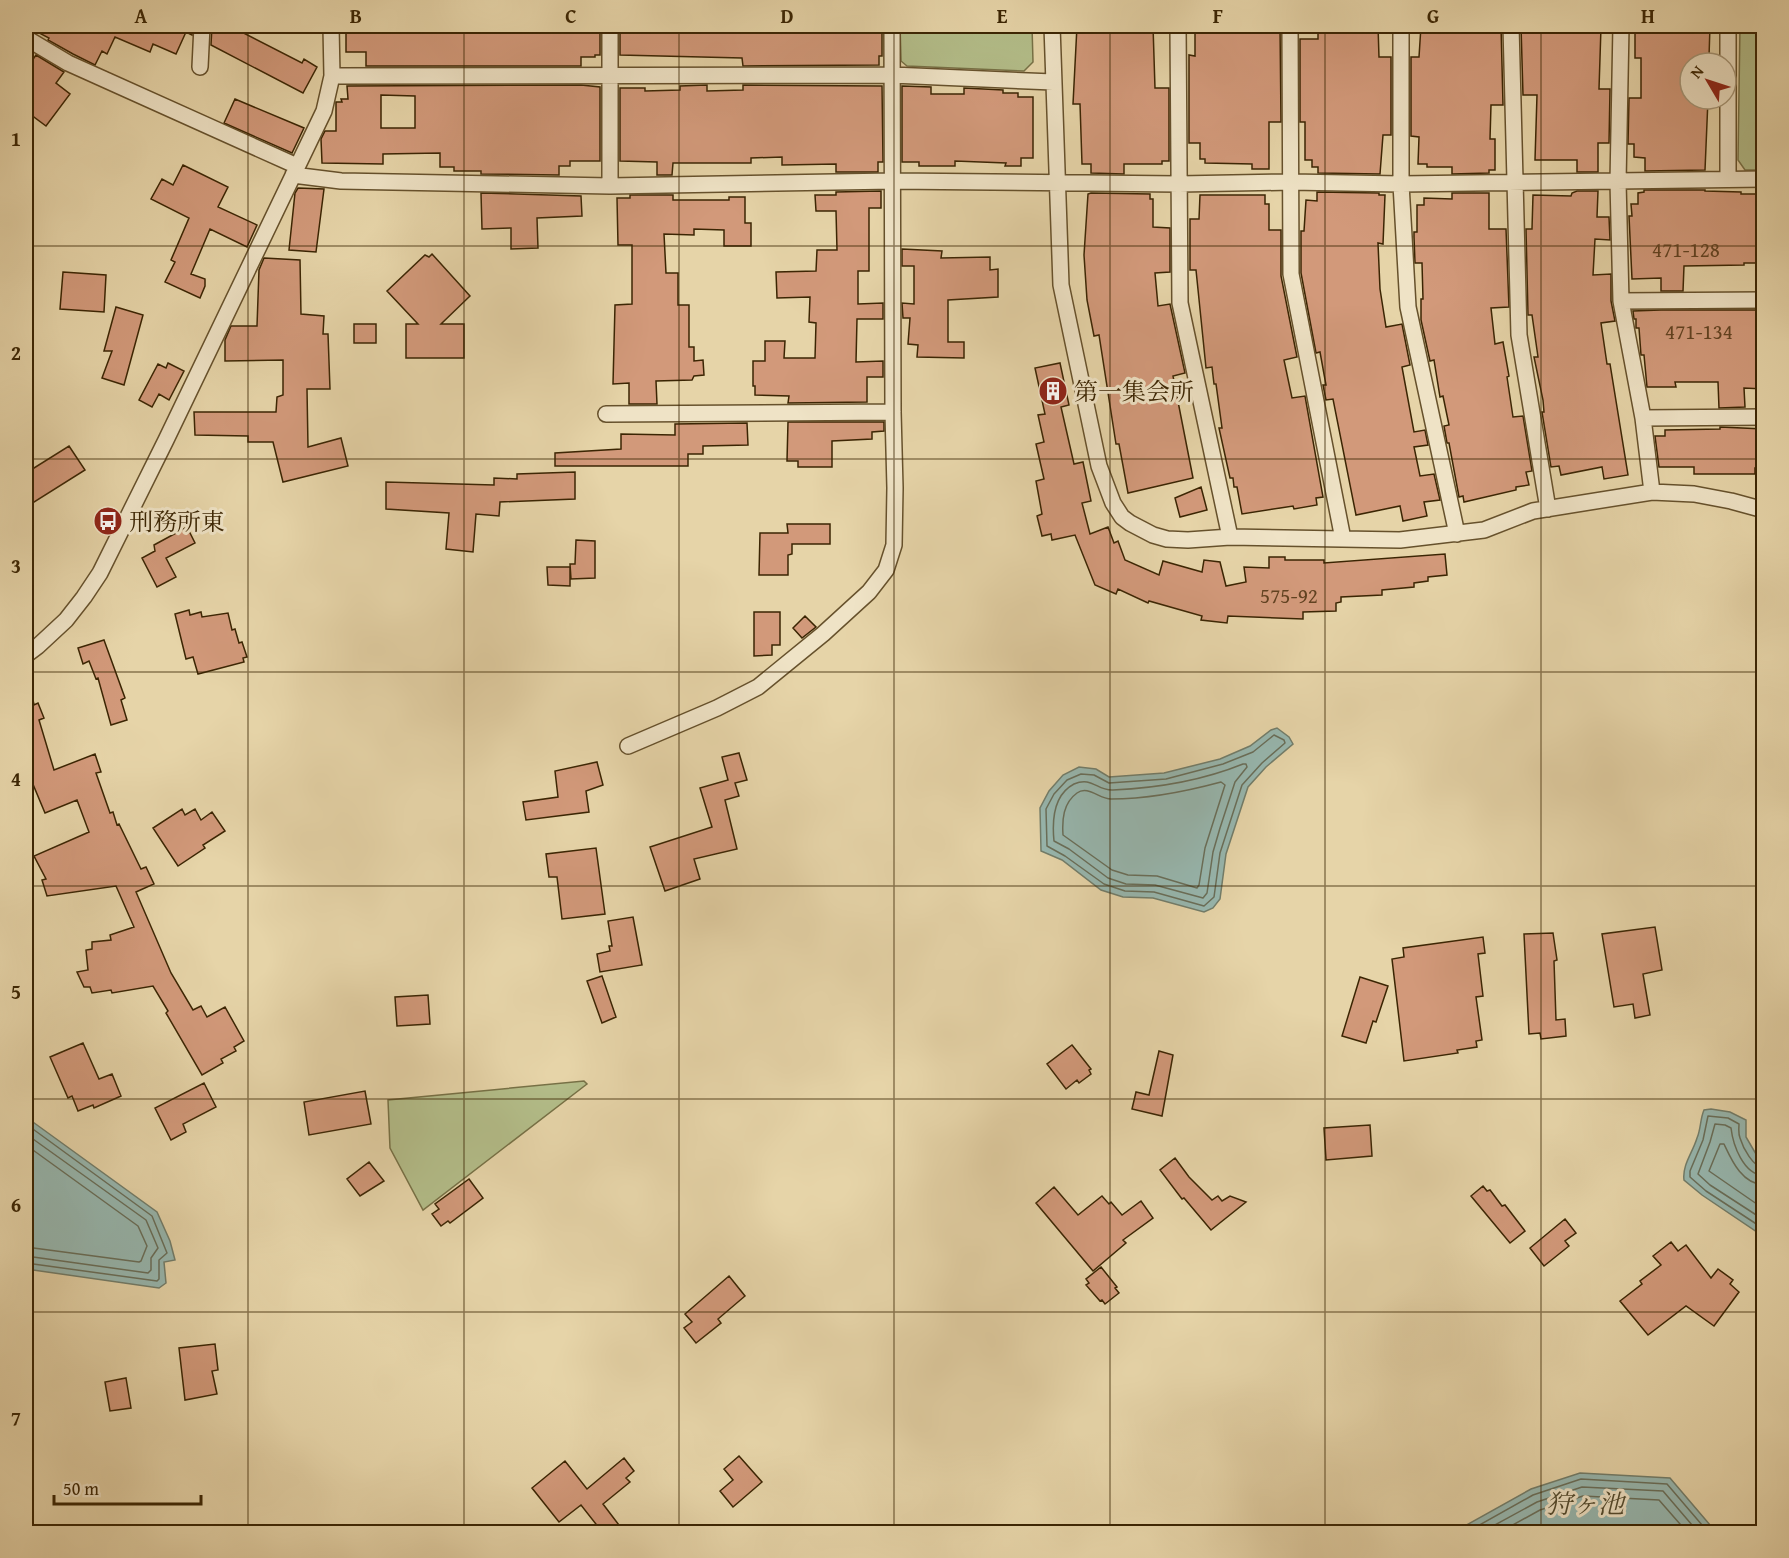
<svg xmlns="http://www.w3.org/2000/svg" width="1789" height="1558" font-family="'Gentium Book Plus','Noto Serif JP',serif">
  <rect width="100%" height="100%" fill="#e6d4a8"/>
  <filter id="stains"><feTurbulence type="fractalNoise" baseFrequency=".00333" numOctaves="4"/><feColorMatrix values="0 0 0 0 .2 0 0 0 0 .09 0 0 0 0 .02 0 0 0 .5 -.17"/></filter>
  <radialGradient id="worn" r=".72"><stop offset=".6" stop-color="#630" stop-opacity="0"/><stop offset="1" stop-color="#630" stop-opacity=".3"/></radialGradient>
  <!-- green -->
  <path fill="#b3bd89" stroke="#777146" stroke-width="1.5" d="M900,26H1032L1033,62L1024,71L907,66L901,61Z
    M1740,26H1763V170H1745L1738,160Z
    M584,1081L587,1084L423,1210L390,1148L388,1100Z"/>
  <!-- water -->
  <path fill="#97b7af" stroke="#727d6a" stroke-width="1.5" d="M1277,728L1289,737L1293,744L1266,767L1248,787L1226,854L1220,899L1213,908L1204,912L1153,898L1123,897L1101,890L1062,860L1041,851L1040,808L1049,791L1063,775L1079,767L1096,769L1109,777L1164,773L1220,759L1250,746L1271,730Z
    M1711,1109L1730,1112L1746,1120V1137L1763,1166V1236L1702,1195L1684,1180C1682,1165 1693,1152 1697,1138C1701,1129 1700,1119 1704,1110Z
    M26,1117L157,1212L170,1241L175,1260L164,1262L166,1283L159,1288L26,1269Z
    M1580,1473L1670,1478L1716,1532H1454L1531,1489Z"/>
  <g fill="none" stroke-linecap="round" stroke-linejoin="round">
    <!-- shore -->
    <path stroke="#696e59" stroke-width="1.5" d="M1274,735L1284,740L1285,743L1262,763L1242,785L1220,853L1214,897L1204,906L1154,892L1125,891L1104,884L1065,856L1047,846L1046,809L1054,794L1067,780L1081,774L1094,775L1109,783L1166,779L1223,764L1253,752Z
      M1243,764H1246L1247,767L1235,782L1220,828L1213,852L1207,893L1203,898L1155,885L1126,884L1108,878L1069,849L1054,841C1052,821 1053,795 1074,784C1092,776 1097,791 1113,790C1158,788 1201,781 1243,764Z
      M1221,782L1225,785L1205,848L1199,885L1197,888L1157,876L1128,875L1112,870L1063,835C1062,820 1063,803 1077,793C1088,785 1099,799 1111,799C1149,799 1184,792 1221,782Z
      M26,1124L152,1216L167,1253L159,1260V1279L157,1281L26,1263
      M26,1134L146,1220L158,1248L151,1258V1270L148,1273L26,1256
      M26,1145L138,1226L147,1246L141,1261L139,1262L26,1247
      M1764,1168C1753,1167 1743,1148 1740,1138C1738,1133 1739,1128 1739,1124L1728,1118L1708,1116L1703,1140L1690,1171V1177L1706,1191L1764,1229
      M1764,1176C1743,1174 1733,1145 1731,1128L1725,1125L1715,1124L1710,1142L1698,1174L1710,1185L1764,1220
      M1764,1185C1742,1184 1732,1161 1724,1144H1720L1709,1171L1764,1209
      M1467,1532L1533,1495L1581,1479L1667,1484L1708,1532
      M1482,1532L1537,1502L1582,1487L1663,1491L1698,1532
      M1500,1532L1540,1510L1583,1496L1659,1500L1687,1532"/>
  </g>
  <!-- building -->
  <path fill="#d2997a" stroke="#3b2503" stroke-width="1.5" fill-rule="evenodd" d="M26,26H192V35L186,32L176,54L153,44L150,52L115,37L107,54L102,51L95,65L73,54L48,40L49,38Z
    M212,26H230L302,63L304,59L317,67L303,93L211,45Z
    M367,26H600V55H595V57H581V66H366V52H346V29H367Z
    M620,26H882V56H879V65L743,66L742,58L620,55Z
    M1077,26H1153L1155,88H1169V161H1162V164H1124V174L1091,173V164H1082L1080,104H1073Z
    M1195,26H1280L1281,122H1269V169H1252V164L1205,163V159H1200V143H1189V55L1195,56Z
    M1318,26H1378L1379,57H1391V135H1383L1380,174L1318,173V167H1312V160H1305V122H1300V39H1318Z
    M1421,26H1501L1503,105H1491L1490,139H1495V170H1489V173L1452,174V167H1427V164H1418L1419,137L1411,136V57H1419Z
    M1521,26L1601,27L1599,89H1610L1609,143H1598V172H1577V160H1535L1537,95H1523Z
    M1635,26H1710L1709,57H1705V63H1690V99H1708L1705,170L1645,171V158L1634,157V144H1628L1629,98H1641V58H1635Z
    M36,55L64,72L56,83L70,94L46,126L26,111V69Z
    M581,85L600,87V161H570V166H559V175L481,174V171H454V167H440V153L383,154V164L322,163L321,139L325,131H336V102H342L341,99H348L347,86ZM381,95L415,96V128H381Z
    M707,85V91L743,90V85L882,86L883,162H878V172H836V164L782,165V157L751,158V163H673L672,175H657V162L620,161V88H645V91L680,90V86Z
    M902,86L931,87V94H964V88L1003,90V93H1018V97H1033V158H1021V166H1005L1006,163L955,161V166H919V162H902Z
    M235,99L304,128L292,153L224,123Z
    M183,165L228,187L218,207L257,225L247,247L210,229L191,274L205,279V286L200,298L165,282L175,262L171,260L189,218L151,199L162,179L173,185Z
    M298,188L324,189L316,252L289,250L295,193Z
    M1644,190H1705V191L1741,192V194H1764V263H1744V265L1684,266L1683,291H1661V278L1632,279L1629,216H1632L1631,204H1638V193L1644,192Z
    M881,191V208H869V271H858V304L883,303V319H857L856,362L883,361V377H867V402L788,403L789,396L755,395V386H753V361H765V341H785L784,358H815L816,323L809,322L810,297L777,298L776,272L816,271L817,250H837L836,211H816L815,195H836V192Z
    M1577,191H1598L1597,217H1609L1610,240L1595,239L1593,275L1611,274V301L1615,321L1601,323L1607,364H1610L1628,475L1604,479L1602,467L1561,475L1559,466L1551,467L1542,412H1544L1543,400L1534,357H1538L1532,315H1528L1526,229H1532L1533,195L1571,196L1572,193Z
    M1317,192L1379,193V195H1385L1383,244L1378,243L1380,289L1386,327L1402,324L1410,365L1402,367L1414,432L1425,430L1428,445L1414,447L1420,476L1434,474L1440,500L1424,502L1427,516L1403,521L1400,506L1356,515L1333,399L1326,400L1323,385H1326L1320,352L1316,353L1301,273V231H1304L1306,200L1317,201Z
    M481,193L581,196L582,216L537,218L538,248L511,249V228L482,229Z
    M1091,193L1150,194V199H1153V227L1170,228V272L1155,273L1158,306L1170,304L1185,373L1173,376L1193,478L1128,493L1119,444H1116L1099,335L1094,336L1087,300L1084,255L1088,194Z
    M1452,193H1489V229H1506L1509,307L1491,308L1495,344L1503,342L1509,376L1507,377L1513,417L1523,416L1532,471L1526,472L1529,485L1516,487V490L1464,502L1463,496L1459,497L1449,443H1447L1444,426L1449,425L1443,396L1440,397L1434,360L1430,361L1421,320V299H1423L1422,263H1415L1414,237V232H1417V205H1424V198L1452,199Z
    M630,195H673V200H729V197H745V223H751V246H724V230L694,229V235L664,234L666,273H678V305H689V347H694V361L703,360L704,375L694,376L692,380L656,381L657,404H629V383L613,384L615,305L632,304V245H618L617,198H630Z
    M1200,195H1265V204H1269V230H1281V276L1297,357L1284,360L1292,398L1305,396L1323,497L1316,498L1317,505L1294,509L1293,506L1242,514L1237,487H1234L1233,478H1230L1219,428H1222L1216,384H1214L1212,367L1206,368L1196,270H1190V219H1199Z
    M902,249L942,251L941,258L990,257V270L998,269V297L948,300V342H964V358L917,357L918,345L908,344L910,318H903L902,303L914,304V266H902Z
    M432,254L470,296L441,324H464V358H406V324H418L387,291L425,255L429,257Z
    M264,258L300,260L301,314L324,316L323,334H328L330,389H307L308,447L341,438L348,466L283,482L273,442H248V436L195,435L194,412H276L277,397L283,395V360L225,361V340L231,326H257L259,270Z
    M63,272L106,275L104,312L60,309Z
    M116,307L143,315L124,385L102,378L112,351H104Z
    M1661,310H1764V389L1744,388L1745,407L1719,408L1718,382H1675L1676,387H1647L1644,355H1641L1639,328H1636V319H1634L1633,311Z
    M354,324H376V343H354Z
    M168,363L184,371L169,400L159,394L152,407L139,400L158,364L166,368Z
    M1060,363L1069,405L1061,407L1074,464L1083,462L1091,501L1082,503L1090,534L1108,527L1114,543L1118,541L1125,560L1159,575L1163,561L1202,572L1204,560L1220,562L1226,586L1246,582L1244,567L1269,568V557H1285V560H1324V563L1445,554L1447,575L1428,577V581L1414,583V587L1382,590V595L1341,597V602L1336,603V611L1303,612V619L1228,616L1227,623L1201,620L1202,616L1149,601L1148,603L1118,589L1116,594L1095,585L1075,535L1052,540L1051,534L1042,536L1037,516L1042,514L1036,481L1044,479L1036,444L1044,442L1038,415L1045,414L1035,368Z
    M788,422H884V431L872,432V439L832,441V467H798V461H787Z
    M747,423L748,445L703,446V454H688V466H555V453L621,449V434L675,435V424Z
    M1720,427L1764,429V468H1755V474H1694V467H1659L1655,436H1665V430L1720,429Z
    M69,446L85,470L31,504L26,495V473Z
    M575,472V499L500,502L499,516L476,514L473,552L446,549L449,513L386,509V482L494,485V478L517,479V474Z
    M1201,487L1207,510L1180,517L1175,498Z
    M787,524H830V544H792V554L788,555V575H759L760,533H788Z
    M187,527L195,543L166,558L176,577L157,587L142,558L155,551L154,545Z
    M576,540L595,541V578L571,579L570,564H575Z
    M547,567H570V586L548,585Z
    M189,610L190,615L201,612L202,617L228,613L232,630L235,629L239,643L242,642L247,657L243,658L244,662L198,674L193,657L186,659L175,614Z
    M754,612H780V645H772V655L754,656Z
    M805,616L816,627L802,638L793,628Z
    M104,640L125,698L121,700L127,720L111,725L98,678L96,679L89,661L83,664L78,648Z
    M31,690L34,705L38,703L44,718L39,720L54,770L95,754L101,772L96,773L110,813L113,812L117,825L119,824L141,869L146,867L154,884L136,892L171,973L193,1010L201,1006L207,1017L225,1007L244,1041L234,1047L236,1051L221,1059L223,1063L202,1075L166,1013L168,1011L153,986L112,993L111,990L92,993L90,987H84L77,972L88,970L86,950L92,949V942L111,940L110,935L134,927L116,886L47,896L42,880L46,879L34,856L89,832L77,800L45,813L32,782L29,783L26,771V691Z
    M739,753L747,780L735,783L739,796L725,800L737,849L694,859L700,879L665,891L650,847L712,827L700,788L728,780L722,757Z
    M597,762L603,785L586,791L589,812L526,820L523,802L558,797L555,771Z
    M182,809L185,815L195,809L201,820L212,812L225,831L203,845L205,848L178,866L153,828Z
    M596,848L605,914L562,919L557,877H549L546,854Z
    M633,917L642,965L600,972L597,954L610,951L609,946H612L608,921Z
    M1655,927L1662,970L1643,974L1650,1015L1635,1018L1633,1004L1614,1007L1602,934Z
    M1553,933L1557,960L1554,961L1556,1020L1565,1019L1566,1036L1541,1039L1540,1033L1529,1034L1524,934Z
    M1483,937L1485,953L1478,954L1483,996L1476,997L1482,1040L1476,1041L1477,1047L1457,1050L1458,1053L1404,1061L1392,959L1404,957L1403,948Z
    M602,976L616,1017L602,1023L587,981Z
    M1360,977L1388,986L1376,1022L1373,1021L1366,1043L1342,1036Z
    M428,995L430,1024L397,1026L395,997Z
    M83,1043L99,1079L112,1074L121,1096L94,1108L93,1105L78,1111L72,1096L68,1098L50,1057Z
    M1072,1045L1091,1069L1089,1070L1091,1074L1079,1083L1077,1080L1066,1089L1047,1064Z
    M1159,1051L1173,1055L1162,1116L1132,1109L1136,1092L1149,1095Z
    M204,1083L216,1107L183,1124L186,1132L171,1140L155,1108Z
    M365,1091L371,1124L309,1135L304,1102Z
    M1370,1125L1372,1156L1326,1160L1324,1128Z
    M1175,1158L1189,1177L1212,1200L1218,1196L1222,1201L1230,1196L1246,1202L1211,1230L1184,1198L1182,1199L1160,1170Z
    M369,1162L384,1181L360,1196L347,1179Z
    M469,1179L483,1198L450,1223L448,1221L441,1226L432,1214L439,1209L435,1204Z
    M1483,1186L1487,1191L1490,1190L1502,1206L1505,1205L1525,1231L1510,1243L1471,1196Z
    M1054,1187L1078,1215L1102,1196L1109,1204L1111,1202L1122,1215L1141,1201L1153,1218L1123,1240L1126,1243L1093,1271L1036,1203Z
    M1565,1219L1576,1233L1565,1241L1569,1246L1544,1266L1530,1248Z
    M1671,1242L1678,1251L1686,1245L1711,1278L1718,1269L1733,1280L1730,1284L1739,1292L1714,1326L1686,1306L1648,1335L1620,1301L1642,1284L1640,1281L1661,1265L1653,1256Z
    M1101,1267L1117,1287L1115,1288L1119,1293L1105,1304L1102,1300L1100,1301L1086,1285L1089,1283L1086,1279Z
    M729,1276L745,1296L718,1319L721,1323L696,1343L684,1328L692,1322L685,1314Z
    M215,1344L218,1370L212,1371L217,1394L185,1400L179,1348Z
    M126,1378L131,1408L110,1411L105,1382Z
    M739,1456L762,1482L733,1507L720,1491L733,1480L724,1469Z
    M624,1458L634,1471L626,1478L630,1482L603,1504L625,1533H603L581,1505L559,1522L532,1488L565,1461L587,1489Z"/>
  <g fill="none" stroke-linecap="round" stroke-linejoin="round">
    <!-- minor casing -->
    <g stroke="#66512c" stroke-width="18">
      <path id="minor" d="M1052,26L1061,285L1099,466L1113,503L1122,517L1130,523L1153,535L1167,539L1188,540L1230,537L1400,540L1484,530L1533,511L1652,492L1694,494L1731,501L1764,510
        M1178,26L1180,303L1230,537
        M1290,26L1291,274L1343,539
        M1401,26V184L1408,307L1457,534
        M1511,26L1519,335L1548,509
        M1621,26L1618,182L1621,301L1643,418L1652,492
        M26,38L68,63L297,166
        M200,67L202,26
        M332,76L892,75L1053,82
        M293,175L341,181L610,186L893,181L1179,184L1291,182L1401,184L1764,179
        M1728,179V26
        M610,186V26
        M1621,301L1764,300
        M606,414L893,412
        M1643,418L1764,417
        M26,655L38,646L66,620L84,597L100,573L166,440L324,111L332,76L331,26
        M628,746L717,708L758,687L823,634L869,592L886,570L894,545L895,488L893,412L892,26"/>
    </g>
    <!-- minor -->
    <use href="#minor" stroke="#efe3c6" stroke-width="15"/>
  </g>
  <!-- grid -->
  <path fill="none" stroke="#3b2503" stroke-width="1.5" stroke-opacity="0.55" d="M248,26V1532M464,26V1532M679,26V1532M894,26V1532M1110,26V1532M1325,26V1532M1541,26V1532M26,246H1764M26,459H1764M26,672H1764M26,886H1764M26,1099H1764M26,1312H1764"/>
  <!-- icons -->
  <defs>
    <g id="building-disc" transform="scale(1.5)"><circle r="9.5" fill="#8f2418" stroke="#efe3c6"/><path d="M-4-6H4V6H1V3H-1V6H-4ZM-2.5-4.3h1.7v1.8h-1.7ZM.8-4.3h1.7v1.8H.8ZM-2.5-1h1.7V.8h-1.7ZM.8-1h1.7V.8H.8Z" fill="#fff"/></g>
    <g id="bus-disc" transform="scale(1.5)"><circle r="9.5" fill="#8f2418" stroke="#efe3c6"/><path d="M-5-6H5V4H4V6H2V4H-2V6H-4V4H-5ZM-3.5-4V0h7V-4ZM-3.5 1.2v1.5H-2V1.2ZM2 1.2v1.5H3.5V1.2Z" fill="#fff"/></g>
  </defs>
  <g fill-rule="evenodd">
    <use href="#building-disc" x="1053" y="391"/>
    <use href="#bus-disc" x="108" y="521"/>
  </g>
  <g text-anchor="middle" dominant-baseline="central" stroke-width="6" stroke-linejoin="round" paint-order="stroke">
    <!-- number labels -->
    <g font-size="21" fill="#614221">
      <text x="1686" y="249">471-128</text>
      <text x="1699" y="331">471-134</text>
      <text x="1289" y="595">575-92</text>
    </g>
    <!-- poi labels -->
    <g font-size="24" fill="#3b2503" stroke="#efe3c6" text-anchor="start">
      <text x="1074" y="391">第一集会所</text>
      <text x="129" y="521">刑務所東</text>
    </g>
    <!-- water labels -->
    <g font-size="26" font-style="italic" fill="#524a2e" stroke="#efe3c6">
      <text x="1585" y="1503">狩ヶ池</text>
    </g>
  </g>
  <!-- margin -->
  <rect width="1789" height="1558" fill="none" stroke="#e6d4a8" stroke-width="66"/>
  <!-- north arrow -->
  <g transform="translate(1708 81) rotate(309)"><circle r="28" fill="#efe3c6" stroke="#a79778" stroke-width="1.5"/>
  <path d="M0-4.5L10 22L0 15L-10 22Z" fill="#8f2418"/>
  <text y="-9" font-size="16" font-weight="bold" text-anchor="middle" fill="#3b2503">N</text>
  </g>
  <!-- scale -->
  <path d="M54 1495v9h147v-9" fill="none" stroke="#3b2503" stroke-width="3"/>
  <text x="63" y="1495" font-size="18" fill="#3b2503" stroke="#efe3c6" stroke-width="4.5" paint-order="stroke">50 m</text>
  <rect x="33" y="33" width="1723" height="1492" fill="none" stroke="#3b2503" stroke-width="2"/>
  <g font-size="20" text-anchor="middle" font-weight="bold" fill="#3b2503">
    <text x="141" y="23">A</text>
    <text x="356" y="23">B</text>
    <text x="571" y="23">C</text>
    <text x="787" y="23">D</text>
    <text x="1002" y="23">E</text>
    <text x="1218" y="23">F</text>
    <text x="1433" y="23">G</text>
    <text x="1648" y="23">H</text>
    <text x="16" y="146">1</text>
    <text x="16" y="360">2</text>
    <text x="16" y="573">3</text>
    <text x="16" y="786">4</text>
    <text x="16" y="999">5</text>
    <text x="16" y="1212">6</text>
    <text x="16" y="1425">7</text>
  </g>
  <rect width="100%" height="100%" filter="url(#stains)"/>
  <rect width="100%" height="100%" fill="url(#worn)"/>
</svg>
